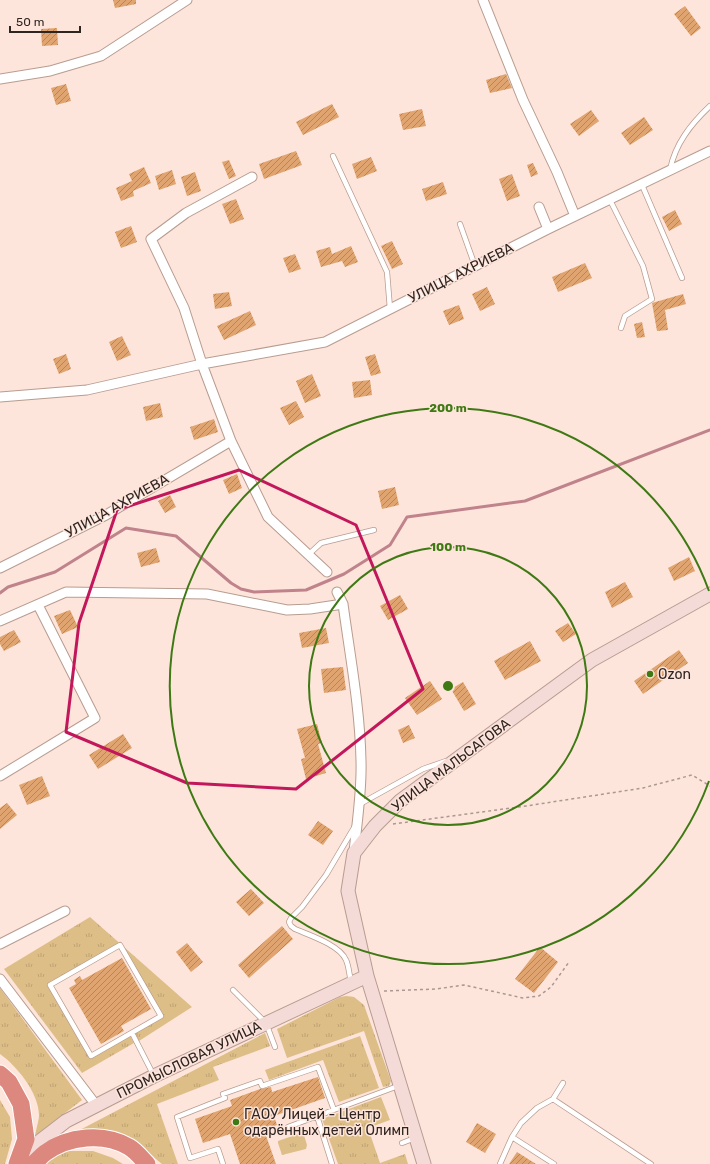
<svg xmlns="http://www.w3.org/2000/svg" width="710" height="1164" font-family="Rubik,sans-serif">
  <defs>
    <pattern id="grass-tufts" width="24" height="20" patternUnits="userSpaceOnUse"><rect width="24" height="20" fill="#debe87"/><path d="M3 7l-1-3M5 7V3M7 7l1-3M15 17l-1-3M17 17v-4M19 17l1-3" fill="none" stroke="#bfa374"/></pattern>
    <pattern id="building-hatch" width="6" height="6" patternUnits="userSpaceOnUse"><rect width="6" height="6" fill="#dfa46f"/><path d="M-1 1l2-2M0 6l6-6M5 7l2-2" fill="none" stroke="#b5855b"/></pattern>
  </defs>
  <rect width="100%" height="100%" fill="#fde5db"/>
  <!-- grass -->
  <path fill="url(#grass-tufts)" d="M90,917L192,1007L139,1041L134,1031L161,1016L120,945L50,985L91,1056L129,1034L134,1043L82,1073L4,969Z
    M0,988L82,1100L35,1136C36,1130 38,1123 39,1117C40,1094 17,1066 0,1054Z
    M346,996L354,997L364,1005L391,1081L389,1086L383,1087L364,1031L287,1058L277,1029L340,997Z
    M265,1033L270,1046L213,1067L219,1080L157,1104L178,1164H162C131,1137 116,1124 74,1133Z
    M360,1036L379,1088L339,1102L323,1060L269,1080L265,1070Z
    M381,1097L390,1120L368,1128L380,1163L405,1154L408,1164H338L322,1119Z
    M0,1100L10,1117L12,1139L5,1164H0Z
    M301,1133L304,1135L307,1145L306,1149L282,1155L278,1143V1141Z
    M67,1151H93L113,1158L123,1164H44L47,1160Z"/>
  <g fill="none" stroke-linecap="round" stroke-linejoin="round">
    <!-- stream -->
    <path stroke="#c0838c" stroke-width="3" d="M0,593L8,587L55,572L126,528L176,536L231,583L241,589L254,592L306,590L344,574L390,545L407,517L525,501L710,430"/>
  </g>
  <!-- building -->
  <path fill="url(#building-hatch)" d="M113,0H136V4L115,8Z
    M685,6L701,28L691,36L674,14Z
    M57,28L58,45L42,46L41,29Z
    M506,74L512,88L490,93L486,80Z
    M66,84L71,101L56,105L51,88Z
    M332,104L339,117L303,135L296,122Z
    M422,109L426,126L403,130L399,114Z
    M591,110L599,121L579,136L570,124Z
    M644,117L653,130L630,145L621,133Z
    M296,151L302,165L264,179L259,164Z
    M371,157L377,171L357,179L352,164Z
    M229,160L236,176L229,179L222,162Z
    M533,163L538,174L531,177L527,165Z
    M144,167L151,183L133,191L134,196L121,201L116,188L132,181L129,174Z
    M172,170L176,184L159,190L155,176Z
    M195,172L201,191L187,196L181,177Z
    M512,174L520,196L507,201L499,179Z
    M443,182L447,194L426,201L422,189Z
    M236,199L244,219L230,224L222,204Z
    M675,210L682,224L669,231L662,217Z
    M131,226L137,242L121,248L115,232Z
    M392,241L403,264L392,269L381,246Z
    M351,246L358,262L345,267L342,261L321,267L316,251L330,247L332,254Z
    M295,254L301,269L289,273L283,258Z
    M585,263L592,278L558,292L552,277Z
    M487,287L495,304L480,311L472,294Z
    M229,292L232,306L215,309L213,294Z
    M683,294L686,304L665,310L668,330L657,331L652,303Z
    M459,305L464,319L449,325L443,311Z
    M250,311L256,325L224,340L217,326Z
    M642,322L645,337L637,338L634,324Z
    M122,336L131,355L117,361L109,342Z
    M66,354L71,369L59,374L53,359Z
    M375,354L381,373L371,376L365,357Z
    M312,374L321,396L305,403L296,381Z
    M370,380L372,395L354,398L352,382Z
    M296,401L304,417L289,425L280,408Z
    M160,403L163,417L146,421L143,407Z
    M214,419L218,432L194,440L190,427Z
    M237,474L242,488L229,494L223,480Z
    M395,487L399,505L382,509L378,491Z
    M170,495L176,507L165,513L158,501Z
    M156,548L160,562L141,567L137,553Z
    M689,557L695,571L674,581L668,568Z
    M625,582L633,597L612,608L605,592Z
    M400,595L408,609L388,620L380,606Z
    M70,610L78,627L62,634L54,616Z
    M568,623L576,634L563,642L555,631Z
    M326,628L329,643L302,648L299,633Z
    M14,630L21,642L4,651L0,644V637Z
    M530,641L541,661L505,680L494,661Z
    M679,650L688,663L643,694L634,681Z
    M343,667L346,690L324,693L321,669Z
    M430,681L442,699L417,715L405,698Z
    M463,682L476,704L464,711L451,689Z
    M317,724L322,743L318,744L326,773L306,779L301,759L305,758L297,729Z
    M409,725L415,738L403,743L398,730Z
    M123,734L132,748L98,769L89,755Z
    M42,776L50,796L27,805L19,785Z
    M7,803L17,815L0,829V808Z
    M318,821L333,831L323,845L308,835Z
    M251,889L264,903L249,916L236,902Z
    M282,926L293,939L249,978L238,965Z
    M187,943L203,962L191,972L176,952Z
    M540,947L558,962L534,993L515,979Z
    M122,958L151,1009L121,1026L124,1031L101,1044L69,988L76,984L74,980L80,976L82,980Z
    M318,1077L325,1098L274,1116L277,1125L264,1130L276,1164H240L230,1134L203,1143L195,1119L232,1106L230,1100L260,1089L271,1087L272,1092Z
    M477,1123L496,1134L485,1153L466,1142Z
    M517,1152L536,1164H509Z"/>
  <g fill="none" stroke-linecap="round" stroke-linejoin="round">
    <!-- lane casing -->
    <g stroke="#b89c90" stroke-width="6">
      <path id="lane" d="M333,156L387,272L390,309
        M670,170C675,144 691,124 710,106
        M642,185L682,278
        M610,200L643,266L652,299L625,316L621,328
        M460,224L475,266
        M308,555L321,543L374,530
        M360,804L423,769L446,761
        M120,945L161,1016L91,1056L50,985Z
        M351,981C349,975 349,966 346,960C340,945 309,935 295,929L291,926L289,922L291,918L302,907L326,875L355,826
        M233,990L266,1023L275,1047
        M132,1033L153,1074
        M553,1099L651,1164
        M317,1116L332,1164
        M288,1127L398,1086
        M512,1137L554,1164
        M402,1143L415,1138
        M223,1164L218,1149L190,1158L177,1117L225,1098L223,1094L260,1081L262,1086L318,1067L334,1110
        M500,1164L512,1137L521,1123L537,1108L553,1099L563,1083"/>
    </g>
    <!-- street casing -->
    <g stroke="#b89c90" stroke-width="11">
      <path id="street" d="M483,0L523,100L557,172L575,216
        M0,79L50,71L101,56L187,0
        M252,177L186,213L151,239L184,308L202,364L231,441L268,517L327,572
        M539,207L548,229
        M0,397L87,390L202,364L325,342L548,229L710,151
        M0,568L106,515L231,441
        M337,592L343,604C350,656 360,708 361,761C362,791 357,822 354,852
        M0,621L66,592L207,594L287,610L310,609L343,604
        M0,776L95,718L38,605
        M0,944L65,911
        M0,979L96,1105"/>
    </g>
    <!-- secondary casing -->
    <g stroke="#b89c90" stroke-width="15">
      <path id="secondary" d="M25,1164L40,1141L66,1121L154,1076L367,976
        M424,1164L367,976L348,891L354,853L375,826L400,801L461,756L592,660L710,594"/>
    </g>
    <!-- highway casing -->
    <g stroke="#fff" stroke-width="19">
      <path id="highway" d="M0,1074L9,1082L21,1104L26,1139L17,1164
        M33,1164C37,1161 41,1156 45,1153C68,1136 104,1132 129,1147C136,1151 142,1159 147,1164"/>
    </g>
    <!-- path -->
    <path stroke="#ab9891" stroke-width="1.5" stroke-dasharray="3 3" stroke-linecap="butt" d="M393,824L526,806L643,788L692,775L710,786
      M384,991L436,989L464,985L523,998L539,996L551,987L569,962"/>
    <!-- lane -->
    <use href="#lane" stroke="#fff" stroke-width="4.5"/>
    <!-- street -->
    <use href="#street" stroke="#fff" stroke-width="9"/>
    <!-- secondary -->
    <use href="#secondary" stroke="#f5dbd8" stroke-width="13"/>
    <!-- highway -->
    <use href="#highway" stroke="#dd887e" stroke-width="17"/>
  </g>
  <!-- marked area -->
  <path fill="none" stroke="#c2185b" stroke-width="3" stroke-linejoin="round" d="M239,470L356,525L423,689L296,789L187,783L66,732L79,623L117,510Z"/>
  <!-- distance rings -->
  <g fill="none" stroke="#3e7913" stroke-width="2">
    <circle cx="448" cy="686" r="139"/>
    <path d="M709 781A278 278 0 1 1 709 591"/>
  </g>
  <!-- markers -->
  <g fill="#3e7913" stroke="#fde5db" stroke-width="1.5">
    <circle cx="650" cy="674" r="4"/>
    <circle cx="236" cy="1122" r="4"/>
  </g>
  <g text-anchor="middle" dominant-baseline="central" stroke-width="3" stroke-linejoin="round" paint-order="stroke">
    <!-- street labels -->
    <g font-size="14" fill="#2f2420" stroke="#fde5db">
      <text transform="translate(461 273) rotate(-27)">УЛИЦА АХРИЕВА</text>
      <text transform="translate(117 506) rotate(-29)">УЛИЦА АХРИЕВА</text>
      <text transform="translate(451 765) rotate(-37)">УЛИЦА МАЛЬСАГОВА</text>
      <text transform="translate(189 1060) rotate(-26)">ПРОМЫСЛОВАЯ УЛИЦА</text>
    </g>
    <!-- poi labels -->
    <g font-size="14" fill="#2f2420" stroke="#fde5db" text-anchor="start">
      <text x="658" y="674">Ozon</text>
      <text x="244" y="1114">ГАОУ Лицей - Центр<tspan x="244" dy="16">одарённых детей Олимп</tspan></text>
    </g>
  </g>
  <circle cx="448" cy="686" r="6" fill="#3e7913" stroke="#fde5db" stroke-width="2"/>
  <g font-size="12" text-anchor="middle" font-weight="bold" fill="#3e7913" stroke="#fde5db" stroke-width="3" stroke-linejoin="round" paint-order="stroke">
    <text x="448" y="412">200 m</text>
    <text x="448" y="551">100 m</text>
  </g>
  <!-- scale -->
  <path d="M10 26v6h70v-6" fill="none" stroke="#2f2420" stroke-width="2"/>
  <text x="16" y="26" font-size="12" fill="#2f2420" stroke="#fde5db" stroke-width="3" paint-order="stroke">50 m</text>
</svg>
